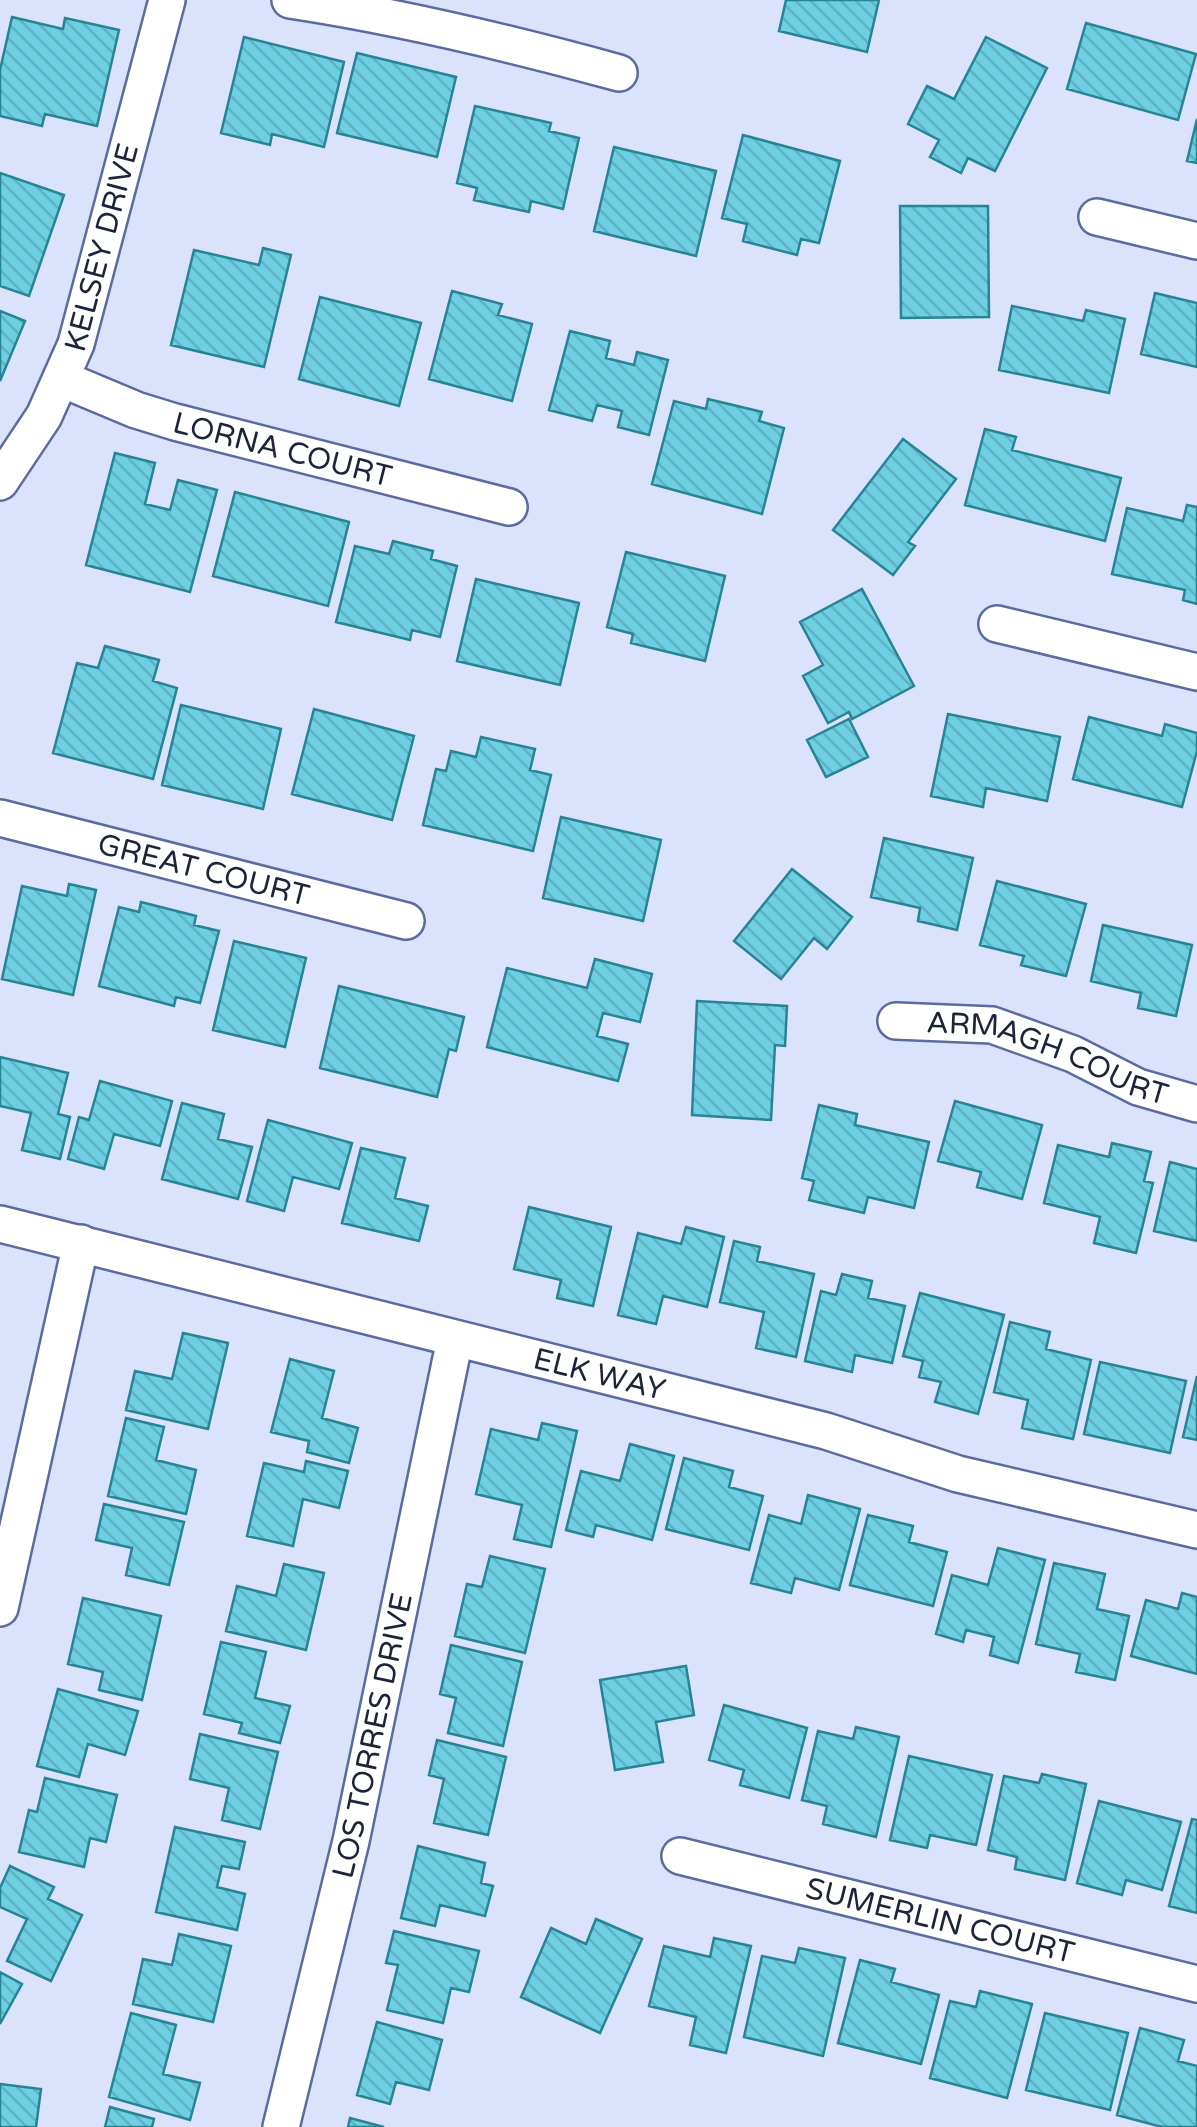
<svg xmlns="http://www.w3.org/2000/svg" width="1197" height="2127" font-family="'Varela Round',sans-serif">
  <defs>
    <pattern id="building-back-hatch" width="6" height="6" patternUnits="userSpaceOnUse" patternTransform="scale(2.5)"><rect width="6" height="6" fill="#6ecfe2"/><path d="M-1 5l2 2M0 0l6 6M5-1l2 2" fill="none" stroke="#5fb2c3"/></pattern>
  </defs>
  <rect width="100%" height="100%" fill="#dbe3fc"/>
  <!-- building -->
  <path fill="url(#building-back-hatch)" stroke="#278495" stroke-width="2.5" d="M786,0H879L867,52L779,31Z
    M12,17L63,29L65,18L119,30L97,126L45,114L42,126L0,116V70Z
    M1086,23L1196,54L1178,120L1067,89Z
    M244,37L344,62L324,147L272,134L270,145L221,133Z
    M986,37L1047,68L995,171L968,158L961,173L930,157L939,140L908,124L927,86L954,99Z
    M357,53L456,77L437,157L337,133Z
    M475,106L551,123L549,131L579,138L563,209L531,201L529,212L474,200L477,188L457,183Z
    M1197,119V163L1187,161Z
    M743,135L840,161L819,243L801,239L797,255L743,241L747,224L722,218Z
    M614,147L716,171L696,256L594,231Z
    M0,173L64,195L29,296L0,286Z
    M900,206H988L989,317L901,318Z
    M263,248L291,255L264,367L171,345L194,250L259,265Z
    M452,291L502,304L498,315L532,324L512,401L429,379Z
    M1155,293L1197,303V367L1141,354Z
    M320,297L421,323L399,406L299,379Z
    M1012,306L1083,321L1086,310L1125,319L1109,393L999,370Z
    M0,311L25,321L0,381Z
    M570,331L610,341L606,358L634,365L637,352L668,360L649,435L618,427L622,411L597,405L592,421L549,410Z
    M708,399L762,412L759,421L784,428L762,514L652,484L674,401L706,409Z
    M985,429L1016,437L1012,450L1121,478L1105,541L965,505Z
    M903,439L956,479L908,542L915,546L893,575L833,530Z
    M115,453L155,463L145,504L170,510L178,480L217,490L190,592L86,565Z
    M235,492L349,522L328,606L213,576Z
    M1187,505L1197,507V604L1183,600L1185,590L1112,574L1127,508L1183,521Z
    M393,541L433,551L431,559L457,566L440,637L412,630L410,640L336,622L355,546L389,554Z
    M626,552L725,576L705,661L631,643L633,634L607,627Z
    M476,579L579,603L560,685L457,661Z
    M862,589L914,686L852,719L849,712L828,723L803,676L823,665L800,622Z
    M105,646L159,660L153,681L177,688L153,779L53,753L77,663L98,668Z
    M181,705L281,729L263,809L162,785Z
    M314,709L414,736L392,820L292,794Z
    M948,714L1060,737L1047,801L986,788L983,807L931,796Z
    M1089,717L1162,736L1165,724L1197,733V751L1182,807L1073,779Z
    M849,719L868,757L826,777L807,740Z
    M481,737L535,749L530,770L551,775L533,851L423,825L436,769L446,771L451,751L476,757Z
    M561,817L661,840L643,921L543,898Z
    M884,838L973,858L957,930L918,921L920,908L871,897Z
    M792,869L852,917L827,949L814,938L781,979L734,941Z
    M997,881L1086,904L1066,976L1021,965L1024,956L980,945Z
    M69,884L96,890L73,995L2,979L22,886L67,896Z
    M141,902L196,916L194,925L219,931L200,1003L176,997L174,1006L99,986L119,907L139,912Z
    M1103,925L1192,945L1176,1016L1138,1008L1141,993L1091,981Z
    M234,941L306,958L285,1047L213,1030Z
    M595,959L652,974L640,1022L603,1013L597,1036L628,1044L618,1081L487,1047L507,968L587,988Z
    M339,986L464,1017L456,1051L449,1049L437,1097L320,1068Z
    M697,1001L787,1006L785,1046L775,1045L771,1120L692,1115Z
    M0,1057L68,1073L58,1114L70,1117L60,1159L22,1150L31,1113L0,1106Z
    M100,1081L172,1101L160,1146L114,1134L104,1169L68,1159L79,1117L89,1120Z
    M955,1101L1042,1125L1022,1199L977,1187L981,1172L938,1161Z
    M182,1103L224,1114L218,1139L252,1147L238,1199L162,1179Z
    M819,1105L857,1114L855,1125L929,1142L914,1208L868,1197L864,1213L809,1200L814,1181L802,1178Z
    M268,1120L352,1143L339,1189L293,1177L284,1211L247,1201Z
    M1112,1143L1151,1152L1144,1181L1153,1183L1136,1253L1094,1243L1100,1217L1044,1203L1058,1145L1109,1157Z
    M361,1148L405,1158L395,1198L428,1206L419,1241L342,1223Z
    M1170,1162L1197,1169V1241L1154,1231Z
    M529,1207L611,1227L593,1306L557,1298L561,1280L514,1269Z
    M686,1227L724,1237L707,1307L663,1296L656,1324L618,1315L638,1233L681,1244Z
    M734,1241L760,1247L757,1261L814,1274L796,1357L756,1348L764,1312L720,1302Z
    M842,1274L872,1281L868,1298L905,1306L892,1363L855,1355L852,1372L805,1361L821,1291L836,1295Z
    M920,1293L1004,1315L978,1414L935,1402L941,1382L919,1377L923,1361L903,1356Z
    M1010,1322L1050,1332L1046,1349L1091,1360L1073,1439L1022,1428L1028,1400L994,1392Z
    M183,1333L228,1343L208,1429L126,1410L135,1371L172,1379Z
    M290,1359L334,1371L322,1418L358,1428L349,1463L307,1452L309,1441L271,1432Z
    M1100,1362L1186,1381L1170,1453L1084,1434Z
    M1197,1376V1440L1183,1437Z
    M126,1418L164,1427L156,1460L196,1470L186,1514L108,1496Z
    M542,1423L577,1431L551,1547L514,1539L522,1505L476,1494L491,1429L538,1440Z
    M630,1444L674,1456L652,1540L596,1525L593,1537L566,1530L581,1471L620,1481Z
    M684,1458L733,1471L729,1487L763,1496L749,1550L666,1529Z
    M306,1461L348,1471L339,1508L303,1499L293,1546L247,1536L264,1463L304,1472Z
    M808,1495L860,1509L839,1590L795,1578L791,1593L751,1583L769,1515L801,1524Z
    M104,1504L184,1522L169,1585L126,1575L132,1548L96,1540Z
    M868,1515L913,1526L909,1542L947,1552L933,1606L850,1585Z
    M998,1548L1045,1560L1018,1663L990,1655L994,1637L966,1630L963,1642L936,1634L952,1575L988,1585Z
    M490,1556L545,1569L525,1653L455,1636L467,1584L482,1587Z
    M1054,1563L1105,1574L1097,1609L1129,1616L1115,1680L1076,1672L1080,1654L1036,1644Z
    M284,1564L324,1573L306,1650L226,1631L237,1586L276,1596Z
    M1182,1593L1197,1597V1674L1131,1656L1146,1600L1178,1609Z
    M83,1598L161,1616L142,1700L99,1690L103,1672L68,1664Z
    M221,1642L266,1652L255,1698L290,1706L280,1743L239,1733L242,1723L204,1714Z
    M451,1645L522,1662L503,1746L448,1733L456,1698L440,1694Z
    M686,1666L694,1715L656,1722L663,1762L615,1770L600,1680Z
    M58,1689L138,1711L125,1755L88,1744L79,1777L37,1766Z
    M724,1705L807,1728L789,1798L740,1785L744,1770L709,1760Z
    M856,1727L899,1737L876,1837L823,1824L827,1806L802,1800L818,1731L853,1739Z
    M200,1734L278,1752L260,1829L222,1820L229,1788L190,1779Z
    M437,1740L506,1757L488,1835L434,1823L444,1779L429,1775Z
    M909,1756L992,1775L976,1845L930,1835L927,1848L890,1840Z
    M1042,1774L1086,1784L1065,1880L1015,1869L1017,1857L988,1850L1004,1776L1039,1783Z
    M45,1778L117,1795L106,1842L90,1838L84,1867L19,1852L29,1810L37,1812Z
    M1099,1801L1181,1822L1162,1890L1126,1880L1122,1895L1077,1883Z
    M1192,1819L1197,1820V1913L1169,1906Z
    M175,1827L245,1842L239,1869L222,1866L217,1887L245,1894L237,1930L156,1912Z
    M418,1846L485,1863L481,1883L493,1886L485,1916L440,1905L435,1926L401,1918Z
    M10,1866L54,1887L48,1899L82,1915L51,1981L7,1961L27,1919L0,1907V1888Z
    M596,1919L642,1939L600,2033L521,1997L551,1928L586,1944Z
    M394,1931L479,1951L469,1992L451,1988L443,2023L387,2010L398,1965L386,1963Z
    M179,1934L231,1946L213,2022L133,2004L143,1959L172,1965Z
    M714,1938L751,1946L726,2053L690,2045L696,2017L649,2006L664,1946L710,1957Z
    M799,1948L845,1958L823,2056L744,2037L762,1956L795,1963Z
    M860,1960L895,1969L891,1982L939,1995L921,2064L838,2043Z
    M0,1972L22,1984L0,2024Z
    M980,1991L1032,2004L1007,2098L930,2078L950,2001L976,2007Z
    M131,2013L176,2025L163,2074L200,2083L190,2120L109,2097Z
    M1045,2013L1128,2033L1110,2110L1026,2090Z
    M377,2022L442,2040L429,2090L396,2082L390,2104L357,2095Z
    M1140,2028L1184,2040L1178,2061L1197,2066V2127H1162L1117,2115Z
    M0,2084L41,2089L36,2127H0Z
    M110,2107L154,2119L152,2127H105Z
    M350,2118L384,2127H348Z"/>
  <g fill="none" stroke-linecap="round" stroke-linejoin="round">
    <!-- minor casing -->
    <g stroke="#5b6aa0" stroke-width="40">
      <g id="minor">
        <path d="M290,0C402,17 510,43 619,73"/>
        <path d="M1097,217L1197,241"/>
        <path id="s1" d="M62,379L136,410L175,422L509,507"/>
        <path id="s2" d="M0,482L44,416L76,344L167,0"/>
        <path d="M997,624L1197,672"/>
        <path id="s3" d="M0,818L406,921"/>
        <path id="s4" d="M896,1021L992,1025L1073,1054L1138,1087L1197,1104"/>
        <path id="s5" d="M0,1224L826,1431L958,1474L1197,1530"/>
        <path d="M0,1608L81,1243"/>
        <path id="s6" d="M680,1856L1197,1984"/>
        <path id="s7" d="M281,2127L351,1841L455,1339"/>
      </g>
    </g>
    <!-- minor -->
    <use href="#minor" stroke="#fff" stroke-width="35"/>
  </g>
  <g text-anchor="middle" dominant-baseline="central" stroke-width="8" stroke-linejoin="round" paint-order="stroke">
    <!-- street labels -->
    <g font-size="30" fill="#1d243a" stroke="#fff">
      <text stroke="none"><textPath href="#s2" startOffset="258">KELSEY DRIVE</textPath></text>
      <text stroke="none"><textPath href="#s1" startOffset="232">LORNA COURT</textPath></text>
      <text stroke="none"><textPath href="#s3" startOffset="210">GREAT COURT</textPath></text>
      <text stroke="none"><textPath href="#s4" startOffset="158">ARMAGH COURT</textPath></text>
      <text stroke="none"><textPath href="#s5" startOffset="618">ELK WAY</textPath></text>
      <text stroke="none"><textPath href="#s7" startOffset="402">LOS TORRES DRIVE</textPath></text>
      <text stroke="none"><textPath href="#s6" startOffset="268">SUMERLIN COURT</textPath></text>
    </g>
  </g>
</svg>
